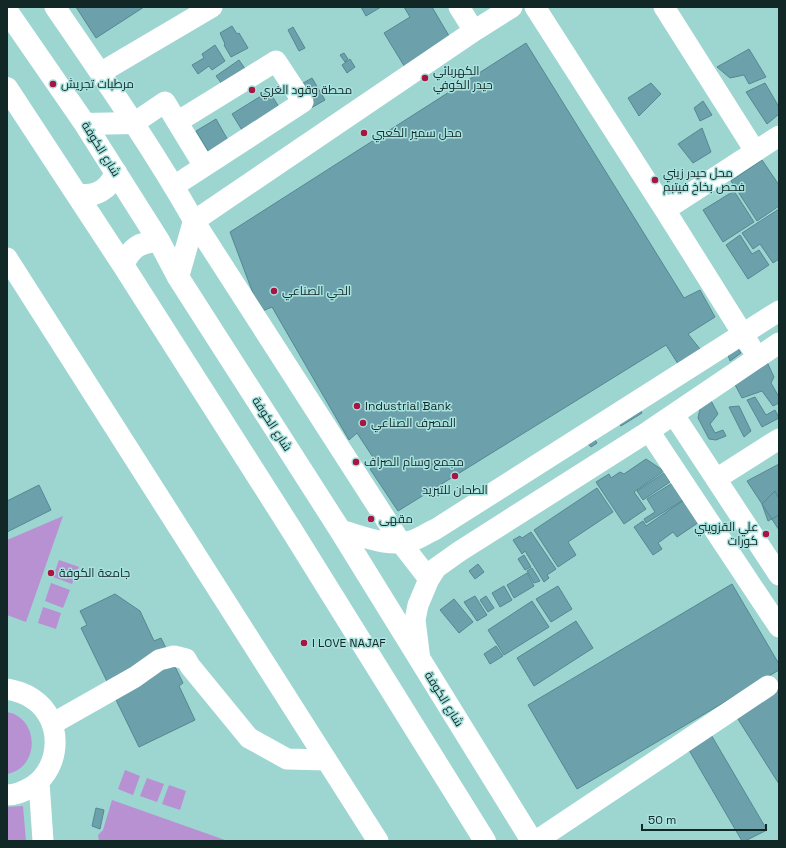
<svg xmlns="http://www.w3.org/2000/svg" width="786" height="848" font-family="'Space Grotesk',Cairo,sans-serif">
  <rect width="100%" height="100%" fill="#9dd5d1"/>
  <!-- green -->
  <path fill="#b891d3" d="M63,516L26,622L7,615V540Z
    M59,560L79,567L72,584L53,577Z
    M51,583L70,590L63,608L45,601Z
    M43,607L61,613L56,629L38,623Z
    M7,712C40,718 40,768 7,774Z
    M125,770L140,776L133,795L118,789Z
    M147,778L164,784L157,802L140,796Z
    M169,785L186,791L180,810L162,804Z
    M112,800L225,840L99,841L98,835L103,830Z
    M23,806L26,841H7V807Z"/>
  <!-- building -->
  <path fill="#6ca1ac" stroke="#548892" d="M76,7H144L96,38Z
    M361,7H381L366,16Z
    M404,7H432L452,41L406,69L384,33L410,17Z
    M232,26L237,34L239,33L248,48L231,57L224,45L225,44L220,33Z
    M293,27L305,48L299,51L288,30Z
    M526,43L684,298L700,290L715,317L688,334L700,349L680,367L666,345L398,511L370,469L378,465L357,433L349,440L272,307L260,312L230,232Z
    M215,45L225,61L212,70L209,66L198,74L192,65L204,58L202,54Z
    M749,49L766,77L749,84L744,75L730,78L717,67Z
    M344,53L348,59L345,62L340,55Z
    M350,59L355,67L347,73L342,65Z
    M239,60L248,73L225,88L216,76Z
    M312,78L325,100L311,108L298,86Z
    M651,83L661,94L639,116L628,98Z
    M765,83L779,107V114L767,124L746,92Z
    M269,91L282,112L245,135L232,114Z
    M703,101L712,115L700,121L694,108Z
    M216,119L229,142L210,154L196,131Z
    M702,128L711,152L693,163L678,144Z
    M762,160L779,185V206L757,221L731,181Z
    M734,191L754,222L723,242L703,210Z
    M779,209V259L773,263L760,244L753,249L742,233Z
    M740,235L752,254L759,250L769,265L748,279L726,245Z
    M736,346L741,353L730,361L727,352Z
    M767,362L774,377L771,383L779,397V403L773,406L762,391L742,398L732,379Z
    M708,395L718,414L710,424L715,433L723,430L726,436L716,440L709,439L698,418L702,400Z
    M755,397L766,415L775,410L779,418L762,427L747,400Z
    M739,406L751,431L744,437L729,407Z
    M638,407L642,413L621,426L617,422Z
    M593,437L597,443L591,447L586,442Z
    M646,459L664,471L634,492L646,509L624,524L596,482L609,474L611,478L620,472L624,474Z
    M779,464V530L747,481Z
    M664,473L670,482L643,500L637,491Z
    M674,482L685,499L646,523L644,519L655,512L647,499Z
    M39,485L51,510L7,532V501Z
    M597,488L613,512L568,542L576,555L558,567L534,530Z
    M775,491L779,499V515L768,521L762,504Z
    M684,500L699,522L677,537L673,532L658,543L662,549L653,555L634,527L643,521L646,526Z
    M531,532L556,569L547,575L549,578L544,582L525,551L522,554L513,540L520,536L522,538Z
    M524,555L531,567L525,570L518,559Z
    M478,564L484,572L475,579L469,571Z
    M532,568L540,581L534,583L527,571Z
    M527,573L534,586L514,598L507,585Z
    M732,584L779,664V670L577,789L528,705Z
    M504,586L512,600L500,607L492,593Z
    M558,586L572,609L551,622L536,599Z
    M115,594L140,611L154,641L161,638L183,683L179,686L195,720L139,747L81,628L87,625L80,611Z
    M475,596L487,615L477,621L464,602Z
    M486,596L494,608L488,612L480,600Z
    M454,599L473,622L459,633L440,610Z
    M532,601L549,627L504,655L488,630Z
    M576,621L593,648L534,686L517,658Z
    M496,646L503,656L490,664L484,654Z
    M779,687V784L736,716Z
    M710,733L767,830L745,841H742L686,745Z
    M96,808L104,810L100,829L92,826Z"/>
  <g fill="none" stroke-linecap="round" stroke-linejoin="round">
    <!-- minor -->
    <path stroke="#fff" stroke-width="21" d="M55,7C103,77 152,147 194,221L401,543L429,579
      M459,7L474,31
      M535,7L665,210L751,347
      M664,7L755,151
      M100,73L212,7
      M134,123L165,102L204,166
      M174,186L303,102L276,61L177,122
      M665,210L779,136
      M194,221L474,31L512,7
      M7,258L378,841
      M674,415L779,575
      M649,431L779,627
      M716,479L779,439
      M340,530C362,536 391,549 414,540C422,537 429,532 436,529L779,311
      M420,660L415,620L418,605L429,579L436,568L460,551L649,431L779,343
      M7,689C16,691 25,693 33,699C63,719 62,766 33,786C25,791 16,795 7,795
      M52,724L135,677L159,660L174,656L186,659L190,666L249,738L287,759L326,760
      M39,782L43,841
      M536,841L768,686"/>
    <!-- highway -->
    <path stroke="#fff" stroke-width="22" d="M7,11L85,124L159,241L178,277L340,530L532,841
      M7,88L123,265L291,529L485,841
      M85,124L134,123
      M77,194C95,198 109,190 116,172
      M123,265C131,248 139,242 159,241
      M178,277L194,221"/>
  </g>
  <!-- markers -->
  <g fill="#a91442" stroke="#a9e2de" stroke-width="1.5">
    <circle cx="425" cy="78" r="4"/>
    <circle cx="53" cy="84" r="4"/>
    <circle cx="252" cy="90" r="4"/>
    <circle cx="364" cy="133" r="4"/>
    <circle cx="655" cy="180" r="4"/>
    <circle cx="274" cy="291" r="4"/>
    <circle cx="357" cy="406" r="4"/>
    <circle cx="363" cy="423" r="4"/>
    <circle cx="356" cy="462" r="4"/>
    <circle cx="455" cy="476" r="4"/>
    <circle cx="371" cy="519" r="4"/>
    <circle cx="766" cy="534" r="4"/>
    <circle cx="51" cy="573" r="4"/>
    <circle cx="304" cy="643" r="4"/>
  </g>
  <g text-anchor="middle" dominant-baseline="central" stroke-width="3" stroke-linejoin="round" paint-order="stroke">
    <!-- poi labels -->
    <g font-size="12" fill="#112827" stroke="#a9e2de" text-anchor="start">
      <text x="433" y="71">الكهربائي<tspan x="433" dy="14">حيدر الكوفي</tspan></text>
      <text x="61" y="84">مرطبات تجريش</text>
      <text x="260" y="90">محطة وقود الغري</text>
      <text x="372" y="133">محل سمير الكعبي</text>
      <text x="663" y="173">محل حيدر زيني<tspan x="663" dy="14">فحص بخاخ فيتبم</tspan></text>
      <text x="282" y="291">الحي الصناعي</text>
      <text x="365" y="406">Industrial Bank</text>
      <text x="371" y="423">المصرف الصناعي</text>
      <text x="364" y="462">مجمع وسام الصراف</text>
      <text x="455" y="490" text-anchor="middle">الطحان للتبريد</text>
      <text x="379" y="519">مقهى</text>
      <text x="758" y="527" text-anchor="end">علي القزويني<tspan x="758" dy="14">كورات</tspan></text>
      <text x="59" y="573">جامعة الكوفة</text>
      <text x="312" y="643">I LOVE NAJAF</text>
    </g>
    <!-- street labels -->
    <g font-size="12" fill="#112827" stroke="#a9e2de">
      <text transform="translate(101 149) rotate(58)">شارع الكوفة</text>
      <text transform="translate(272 424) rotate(57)">شارع الكوفة</text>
      <text transform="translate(444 699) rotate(58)">شارع الكوفة</text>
    </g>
  </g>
  <!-- border -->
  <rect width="786" height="848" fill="none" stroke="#112827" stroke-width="16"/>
  <!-- scale -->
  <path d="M642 824v6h124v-6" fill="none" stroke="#112827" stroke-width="2"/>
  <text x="648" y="824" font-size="12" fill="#112827" stroke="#a9e2de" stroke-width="3" paint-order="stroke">50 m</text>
</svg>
